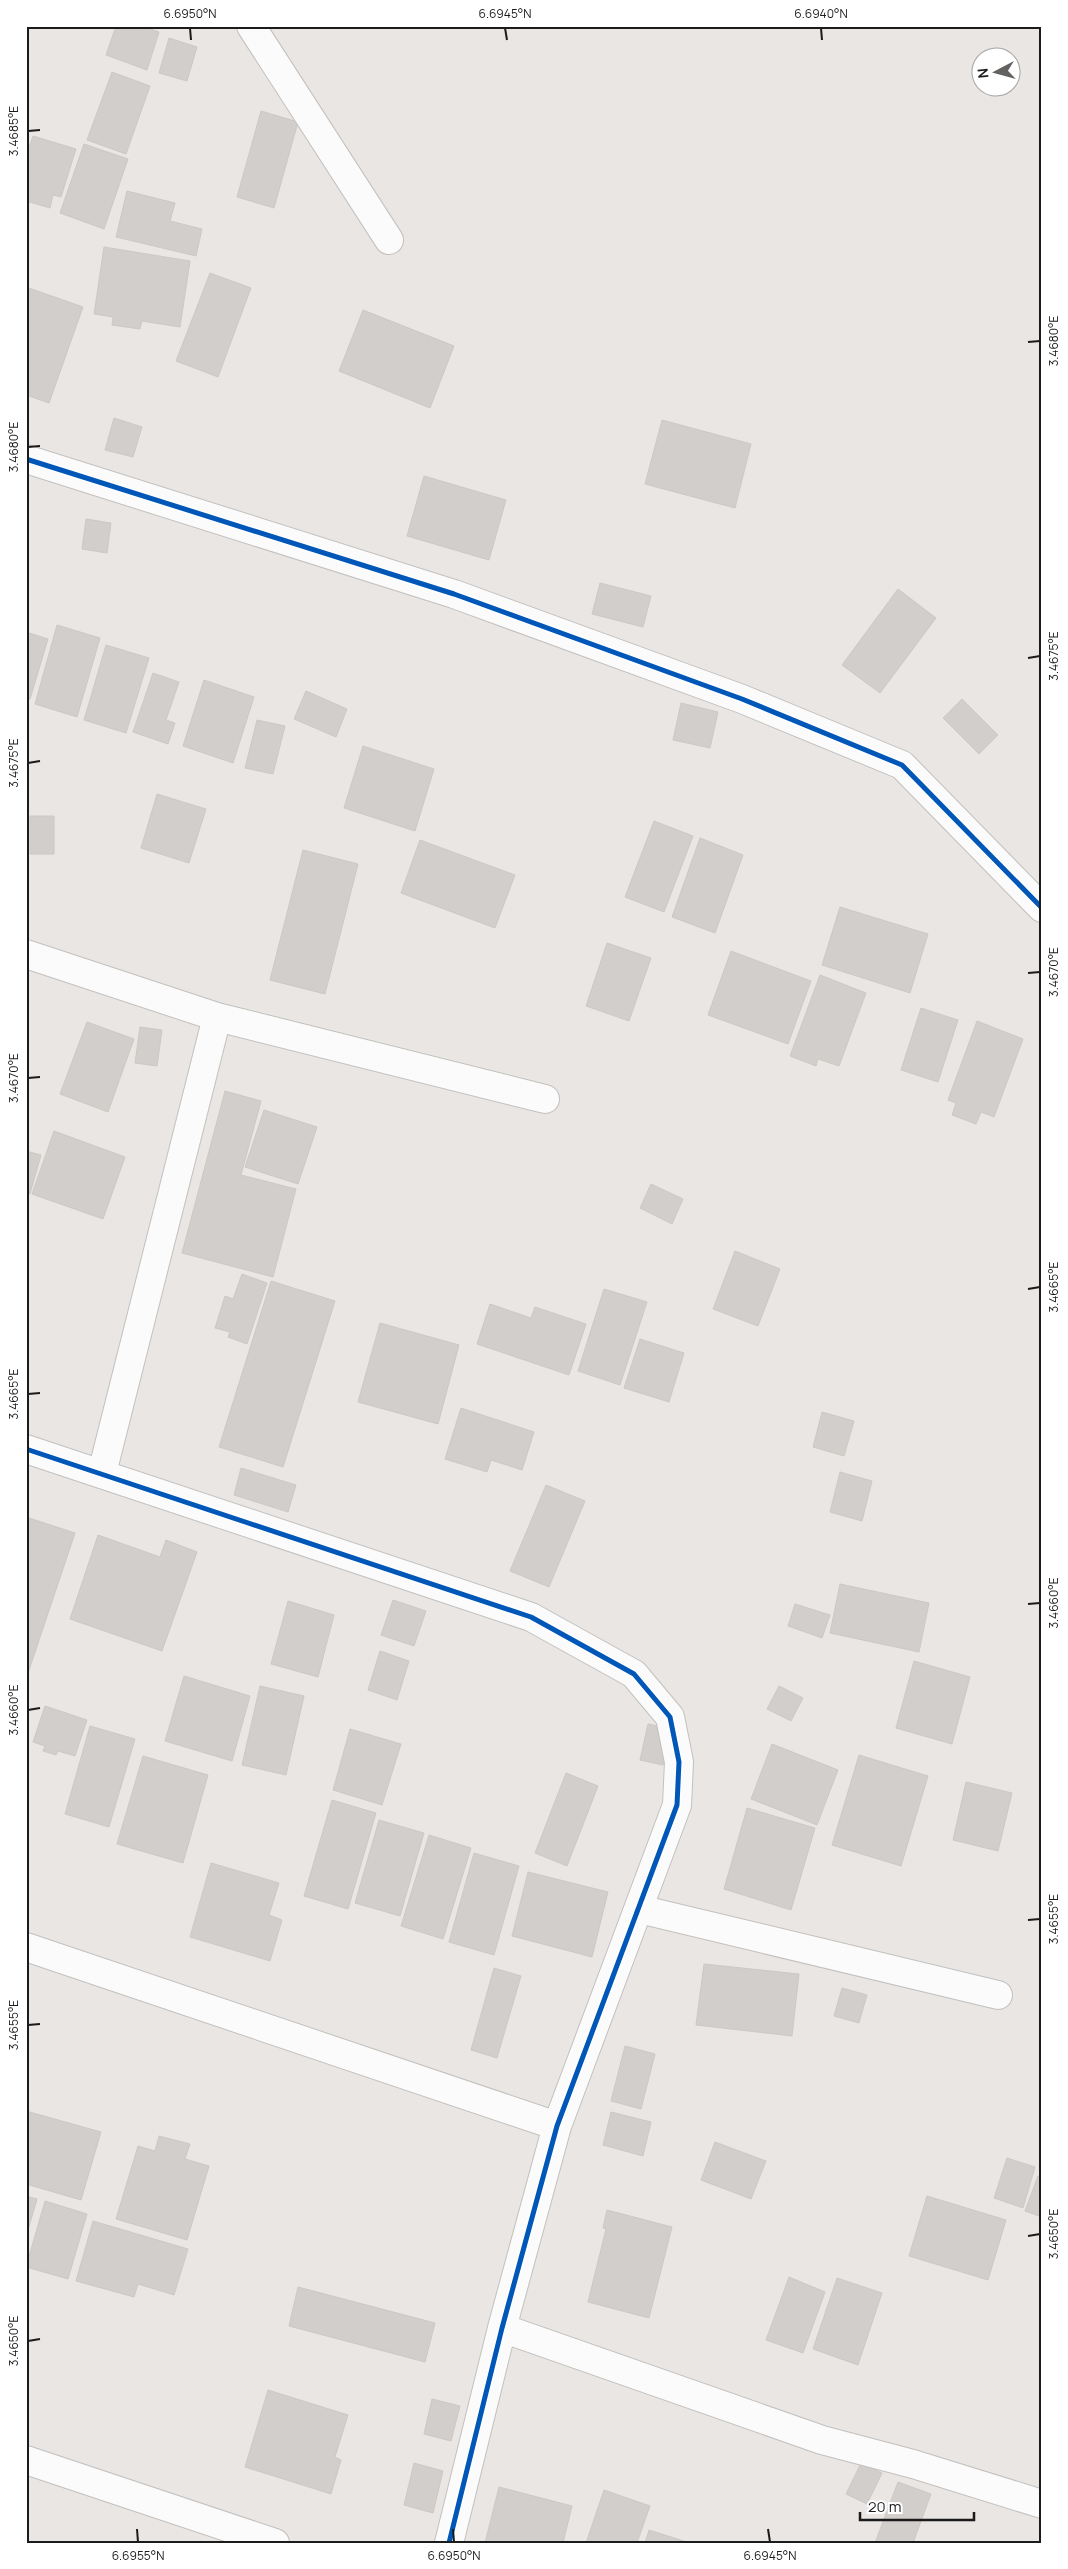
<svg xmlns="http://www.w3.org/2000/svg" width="1068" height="2569" font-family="Manrope,sans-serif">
  <rect width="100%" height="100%" fill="#e9e6e3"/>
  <!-- building -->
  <path fill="#d2cecc" stroke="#ccc8c4" d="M116,26H142L159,32L147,70L106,55Z
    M169,38L197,47L187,81L159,73Z
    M112,72L150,86L126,154L87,140Z
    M261,111L298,122L274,208L237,197Z
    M33,136L76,149L61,197L53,195L50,208L26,201V157Z
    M84,144L128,159L104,229L60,213Z
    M127,191L175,203L170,221L202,229L196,256L116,237Z
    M104,247L190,261L180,327L142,321L140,329L112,325L113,317L94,314Z
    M210,273L251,288L218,377L176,361Z
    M26,287L83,307L49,403L26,395Z
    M363,310L454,346L430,408L339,371Z
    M114,418L142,427L133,457L105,450Z
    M662,420L751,444L735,508L645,484Z
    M424,476L506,500L489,560L407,536Z
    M86,519L111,523L107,553L82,549Z
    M600,583L651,596L643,627L592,614Z
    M898,589L936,618L880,693L842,665Z
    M57,625L100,638L77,717L35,704Z
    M26,632L48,639L30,699L26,698Z
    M106,645L149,658L126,733L84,720Z
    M153,673L179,682L166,720L175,723L168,744L133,732Z
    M204,680L254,697L233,763L183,746Z
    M306,691L347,709L336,737L294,719Z
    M962,699L998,735L979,754L943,718Z
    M681,703L718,712L710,748L673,740Z
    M257,720L285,726L273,774L245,768Z
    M363,746L434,769L415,831L344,808Z
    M157,794L206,809L189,863L141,848Z
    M30,816H54V854H30Z
    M654,821L693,836L664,912L625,897Z
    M700,838L743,855L715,933L672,917Z
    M420,840L515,875L495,928L401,893Z
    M303,850L358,864L325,994L270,980Z
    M840,907L928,934L910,993L822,965Z
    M607,943L651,958L629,1021L586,1006Z
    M731,951L811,981L788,1044L708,1015Z
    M820,975L866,993L839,1066L818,1059L816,1066L790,1056Z
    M921,1008L958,1020L938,1082L901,1070Z
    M977,1021L1023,1039L994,1117L981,1112L976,1124L952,1115L956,1103L948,1100Z
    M87,1022L134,1039L108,1112L60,1094Z
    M140,1027L162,1030L157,1066L135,1063Z
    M225,1091L261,1101L241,1175L296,1189L273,1277L182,1253Z
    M264,1110L317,1127L298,1184L245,1167Z
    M54,1131L125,1157L103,1219L32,1194Z
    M26,1151L41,1155L30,1194L26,1193Z
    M651,1184L683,1199L672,1224L640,1208Z
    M735,1251L780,1269L758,1326L713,1309Z
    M242,1274L267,1283L247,1344L228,1337L230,1332L215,1328L225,1296L233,1299Z
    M271,1281L335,1301L283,1467L219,1447Z
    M604,1289L647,1302L620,1385L578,1371Z
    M490,1304L531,1318L535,1307L586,1324L569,1375L477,1344Z
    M380,1323L459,1345L438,1424L358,1402Z
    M640,1339L684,1353L669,1402L624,1388Z
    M461,1408L534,1432L522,1470L491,1460L487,1472L445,1459Z
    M822,1412L854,1421L844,1456L813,1447Z
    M241,1468L296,1485L288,1512L234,1495Z
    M840,1472L872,1481L862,1521L830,1512Z
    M546,1485L585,1501L549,1587L510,1571Z
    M26,1517L75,1533L26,1679Z
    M98,1535L160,1557L166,1540L197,1552L162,1651L70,1619Z
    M840,1584L929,1603L919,1652L830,1633Z
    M393,1600L426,1611L414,1646L381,1635Z
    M288,1601L334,1615L318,1677L271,1664Z
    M795,1604L830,1615L822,1638L788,1626Z
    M380,1651L409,1661L397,1700L368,1690Z
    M914,1661L970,1677L952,1744L896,1728Z
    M184,1676L250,1696L232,1761L165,1741Z
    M260,1686L304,1696L286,1775L242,1765Z
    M779,1686L803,1698L791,1721L767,1709Z
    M45,1706L87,1720L75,1756L58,1751L56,1755L43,1751L45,1746L33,1742Z
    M648,1724L672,1729L663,1765L640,1760Z
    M90,1726L135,1739L109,1827L65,1814Z
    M350,1729L401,1744L382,1805L333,1790Z
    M772,1744L838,1770L817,1825L751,1799Z
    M859,1755L928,1776L901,1866L832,1845Z
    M143,1756L208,1775L183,1863L117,1844Z
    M566,1773L598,1786L567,1866L535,1853Z
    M966,1782L1012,1793L998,1851L953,1840Z
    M332,1800L376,1813L348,1909L304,1896Z
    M747,1808L815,1828L791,1910L724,1889Z
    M379,1820L424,1833L400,1916L355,1903Z
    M429,1835L471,1848L443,1939L401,1926Z
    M474,1853L519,1866L494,1955L449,1942Z
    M211,1863L279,1883L269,1915L282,1920L270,1961L190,1937Z
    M528,1872L608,1892L592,1957L512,1936Z
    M704,1964L799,1974L792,2036L696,2025Z
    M494,1968L521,1976L497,2058L471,2050Z
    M842,1988L867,1995L859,2023L834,2016Z
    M625,2046L655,2054L641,2109L611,2101Z
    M26,2111L101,2132L81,2200L26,2184Z
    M611,2112L651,2122L643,2156L603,2145Z
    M159,2136L190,2144L185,2159L209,2166L187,2240L116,2219L138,2146L155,2151Z
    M715,2142L766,2161L751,2199L701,2180Z
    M1007,2158L1035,2167L1023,2208L994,2198Z
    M1038,2176L1042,2177V2217L1025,2211Z
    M26,2196L37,2199L26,2237Z
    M927,2196L1006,2220L988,2280L909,2256Z
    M45,2201L87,2214L68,2279L26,2267Z
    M607,2210L672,2227L649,2318L588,2302L606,2229L603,2228Z
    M93,2221L188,2249L174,2295L138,2284L134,2297L76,2281Z
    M789,2277L825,2292L803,2353L766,2340Z
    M837,2278L882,2293L858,2365L813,2349Z
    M298,2287L435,2323L425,2362L289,2326Z
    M268,2390L348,2415L335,2457L341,2460L331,2494L245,2467Z
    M432,2399L460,2406L451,2441L424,2434Z
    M414,2463L443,2471L433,2513L404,2505Z
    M861,2463L882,2473L867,2504L846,2494Z
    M898,2482L931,2494L913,2543H875Z
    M499,2487L572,2506L563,2543H485Z
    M604,2490L650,2506L637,2543H586Z
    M649,2530L690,2543H645Z"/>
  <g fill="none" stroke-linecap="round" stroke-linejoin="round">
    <!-- minor casing -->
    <g stroke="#c2c1bf" stroke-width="30">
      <path id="minor" d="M251,26L389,240
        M26,459L454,594L742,699L902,765L1042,908
        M26,954L217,1017L545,1099
        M26,1449L531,1617L634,1674L670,1717L679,1762L677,1805L557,2126L502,2328L449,2543
        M102,1473L217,1017
        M639,1909L998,1995
        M26,1947L557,2126
        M502,2328L822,2440L913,2464L1042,2504
        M26,2460L275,2543"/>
    </g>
    <!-- minor -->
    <use href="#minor" stroke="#fcfbfb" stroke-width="28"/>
    <!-- cycleway casing -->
    <g stroke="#fff" stroke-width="8">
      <path id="cycleway" d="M26,459L454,594L742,699L902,765L1042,908
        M26,1449L531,1617L634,1674L670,1717L679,1762L677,1805L557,2126L502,2328L449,2543"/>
    </g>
    <!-- cycleway -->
    <use href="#cycleway" stroke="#0057b8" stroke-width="5"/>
  </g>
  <!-- ticks -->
  <path fill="none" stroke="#1b1b1b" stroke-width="2" d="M190,28L191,40M505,28L507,40M821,28L822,40M28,131L40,130M1028,342L1040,341M28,447L40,446M1028,658L1040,656M28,763L40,761M1028,973L1040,972M28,1078L40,1077M1028,1289L1040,1287M28,1394L40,1393M1028,1604L1040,1603M28,1710L40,1708M1028,1920L1040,1919M28,2025L40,2024M1028,2236L1040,2234M28,2341L40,2339M137,2529L138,2542M453,2529L454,2542M768,2529L770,2542"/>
  <!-- border -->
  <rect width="1068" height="2569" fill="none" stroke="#ffffff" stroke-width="55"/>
  <!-- north arrow -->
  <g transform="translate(996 72) rotate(264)"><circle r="24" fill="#ffffff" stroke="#a4a4a4"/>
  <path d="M0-4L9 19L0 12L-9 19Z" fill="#636261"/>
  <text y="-8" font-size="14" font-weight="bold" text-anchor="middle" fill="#1b1b1b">N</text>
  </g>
  <!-- scale -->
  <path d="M860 2512v8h114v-8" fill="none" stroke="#1b1b1b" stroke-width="2.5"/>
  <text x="868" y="2512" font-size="15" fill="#1b1b1b" stroke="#ffffff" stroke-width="4" paint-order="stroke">20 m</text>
  <rect x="28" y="28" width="1012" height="2514" fill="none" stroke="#1b1b1b" stroke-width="2"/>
  <g font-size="12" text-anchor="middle" fill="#1b1b1b">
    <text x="190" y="18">6.6950°N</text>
    <text x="505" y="18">6.6945°N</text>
    <text x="821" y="18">6.6940°N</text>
    <text transform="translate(14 131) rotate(-90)" y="4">3.4685°E</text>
    <text transform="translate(1054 341) rotate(-90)" y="4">3.4680°E</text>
    <text transform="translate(14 447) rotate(-90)" y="4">3.4680°E</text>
    <text transform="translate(1054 656) rotate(-90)" y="4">3.4675°E</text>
    <text transform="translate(14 763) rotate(-90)" y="4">3.4675°E</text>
    <text transform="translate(1054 972) rotate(-90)" y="4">3.4670°E</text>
    <text transform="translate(14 1078) rotate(-90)" y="4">3.4670°E</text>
    <text transform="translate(1054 1287) rotate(-90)" y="4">3.4665°E</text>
    <text transform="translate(14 1394) rotate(-90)" y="4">3.4665°E</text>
    <text transform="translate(1054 1603) rotate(-90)" y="4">3.4660°E</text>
    <text transform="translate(14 1710) rotate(-90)" y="4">3.4660°E</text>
    <text transform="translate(1054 1919) rotate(-90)" y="4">3.4655°E</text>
    <text transform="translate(14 2025) rotate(-90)" y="4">3.4655°E</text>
    <text transform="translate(1054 2234) rotate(-90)" y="4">3.4650°E</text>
    <text transform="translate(14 2341) rotate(-90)" y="4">3.4650°E</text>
    <text x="138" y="2560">6.6955°N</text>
    <text x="454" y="2560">6.6950°N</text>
    <text x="770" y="2560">6.6945°N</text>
  </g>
</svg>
